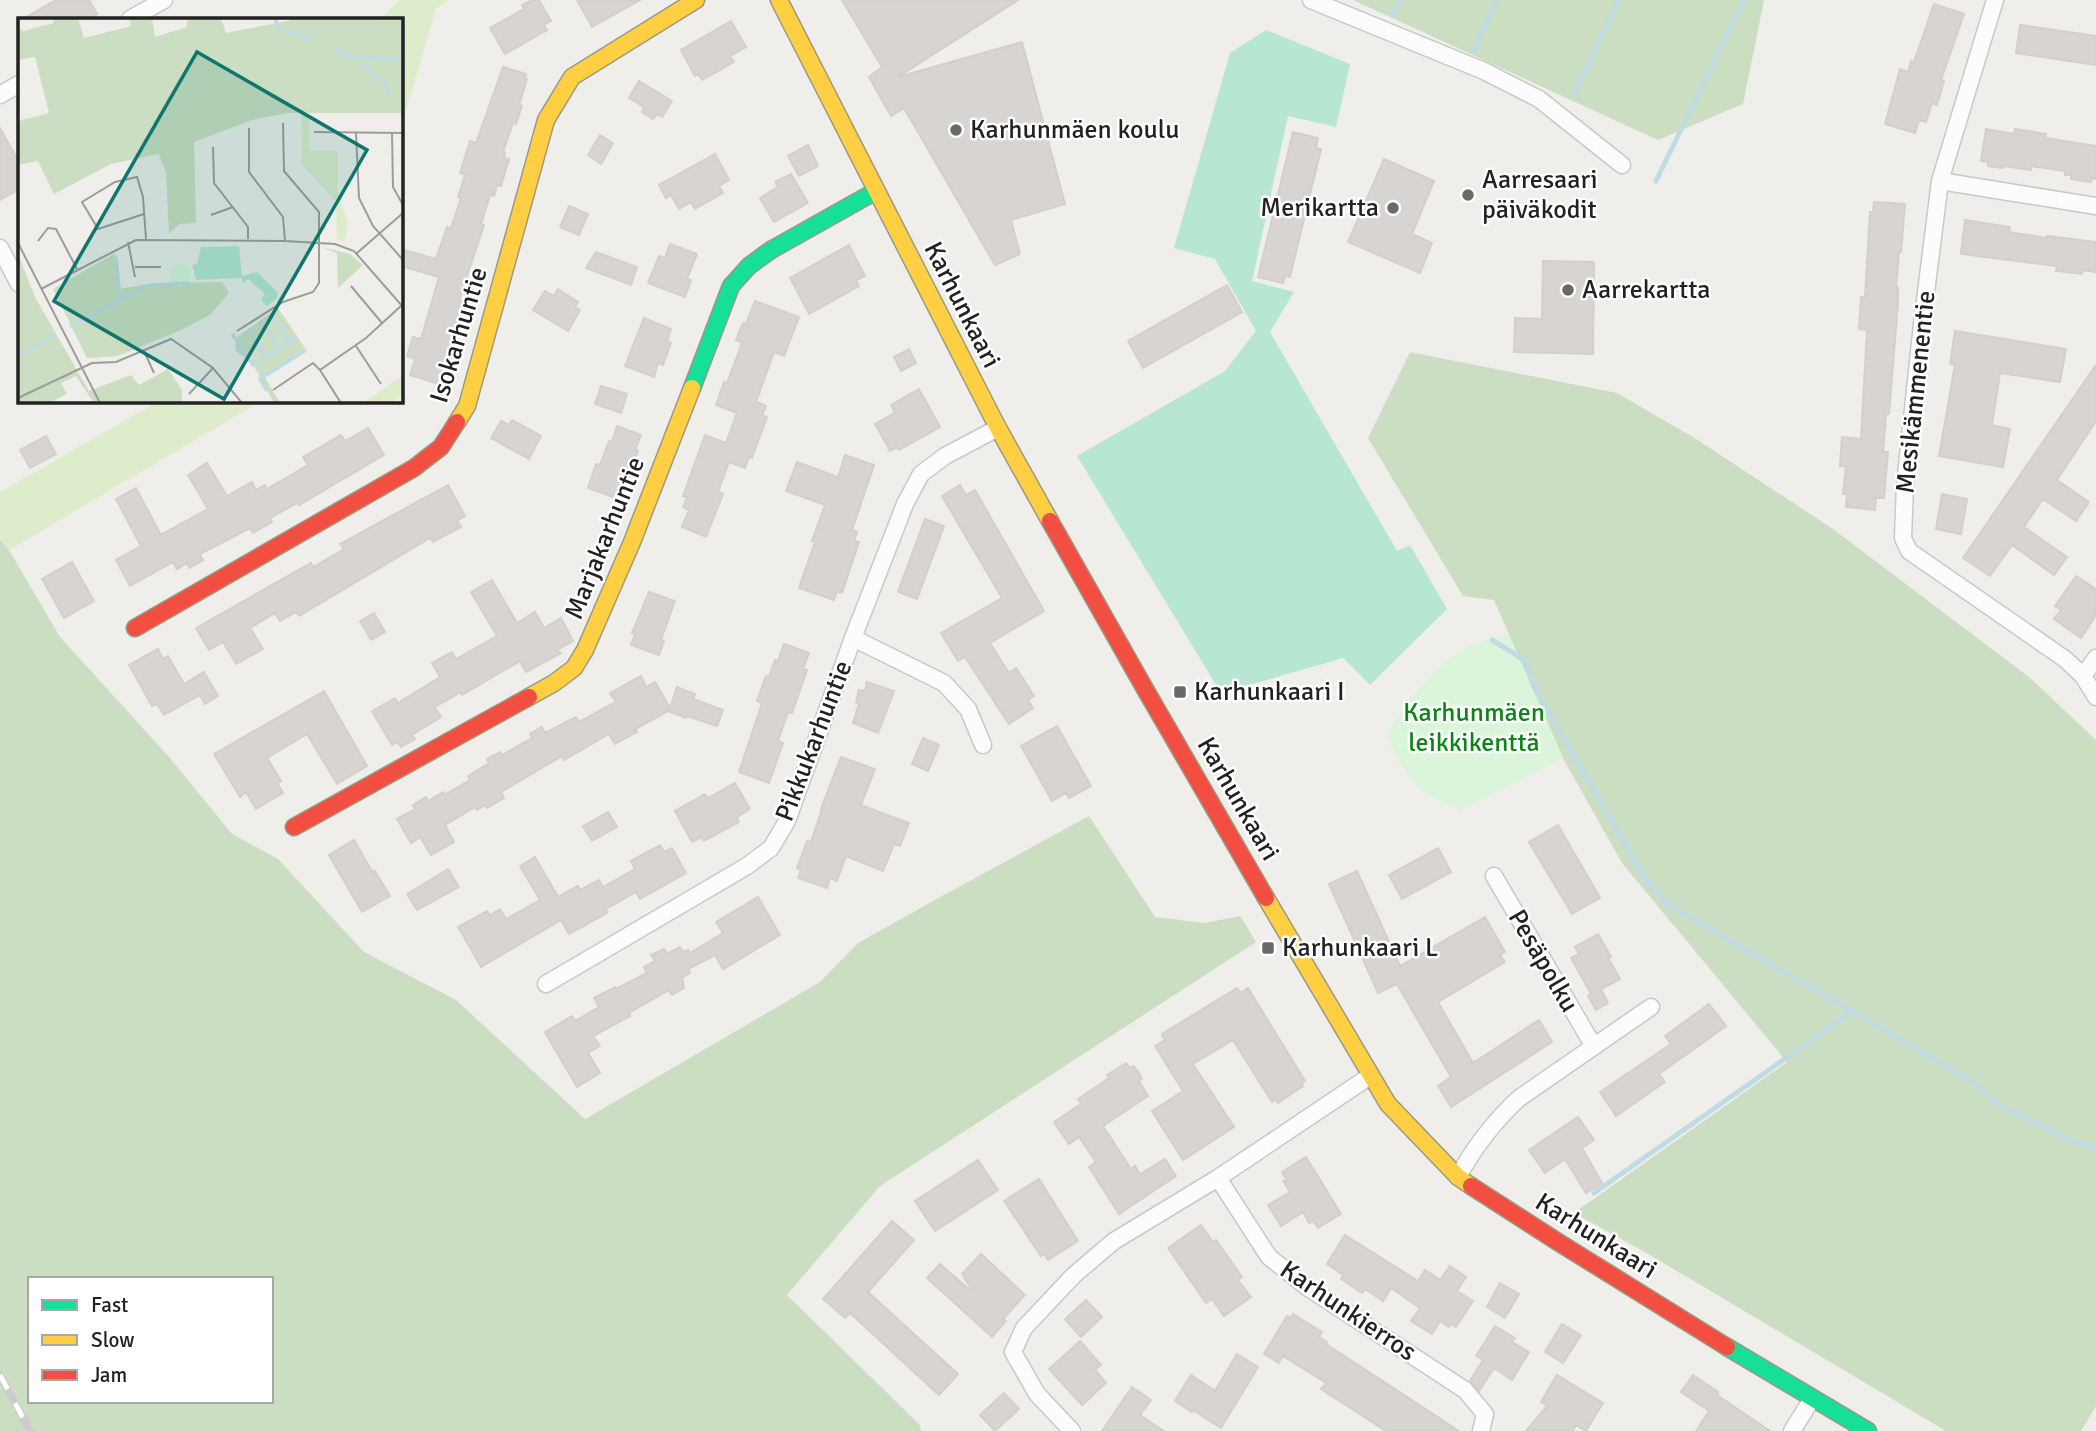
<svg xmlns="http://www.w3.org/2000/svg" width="2096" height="1431" font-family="Signika,sans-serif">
  <rect width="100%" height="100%" fill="#f0eeeb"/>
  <!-- grass -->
  <path fill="#ddeccb" d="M399,0H450L436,8L401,128V19H381Z
    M159,401H261L9,550L0,540V492Z"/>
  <!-- forest -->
  <path fill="#cbdec1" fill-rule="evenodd" d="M1353,0H1764L1743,104L1658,140Z
    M1410,352L1617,393L1693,437L1833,529L2029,677L2096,740V1406L2081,1431H1946L1650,1255L1574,1213L1787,1062L1622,863L1563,758L1494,600L1463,596L1368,438Z
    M0,540L9,550L60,637L170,758L232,834L278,859L364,952L456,1000L585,1119L820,982L858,943L935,900L1089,816L1155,917L1205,923L1240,916L1256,942L880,1186L787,1295L920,1425L921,1431H0ZM30,1279H271V1401H30Z"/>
  <!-- park -->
  <path fill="#daf5da" d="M1508,633L1563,758L1460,810C1449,804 1436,800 1425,793C1407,781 1394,754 1386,734C1407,705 1427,673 1458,653C1472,644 1491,639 1508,633Z"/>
  <!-- pitch -->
  <path fill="#b7e6d2" d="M1266,30L1350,64L1336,127L1288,116L1252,281L1294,292L1270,332L1397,551L1410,545L1447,609L1370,685L1343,658L1221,693L1077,456L1225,371L1256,331L1215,259L1174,248L1230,53Z"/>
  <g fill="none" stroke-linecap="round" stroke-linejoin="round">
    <!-- stream -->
    <path stroke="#bfdbe3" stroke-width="5" d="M1393,15L1400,0
      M1473,51L1497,0
      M1573,96L1619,0
      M1656,181L1744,0
      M1492,640L1526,661L1533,685L1643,876L1667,904L1974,1082L1996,1103L2067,1139L2096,1148
      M1594,1193L1853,1011"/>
  </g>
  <!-- building -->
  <path fill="#d7d4d2" stroke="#d3d0cc" stroke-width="2" d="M56,0H89L97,14L88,19H23Z
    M533,0H539L551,21L544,25L547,30L505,54L490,28L524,9L522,5Z
    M577,0H640L592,27Z
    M842,0H1018L898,77L1022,42L1065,204L1011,220L1020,254L995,265L904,108L891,116L869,77L882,67Z
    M1934,4L1964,14L1941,80L1944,81L1937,105L1932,103L1926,122L1919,120L1915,133L1885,124L1900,69L1908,72L1911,61L1914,62Z
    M731,21L746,47L730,56L734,62L702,80L698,74L695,76L681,50Z
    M2020,25L2096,36V65L2016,53Z
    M503,67L526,74L525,79H527L519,105L522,106L516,124L513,123L503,152H505L504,158L509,159L501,186L497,185L494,196L490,195L481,224L484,225L459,300L462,301L448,353L452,354L445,377L441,376L439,384L410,375L415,359L407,356L413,337L421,339L439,277L401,266V249L436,259L447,227L451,228L461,198L458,197L465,175L460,173L470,141L476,143Z
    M639,81L672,101L662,117L657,114L653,119L642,112L644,107L629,98Z
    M0,128L19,162V189L0,200Z
    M1986,129L2014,134L2015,129L2046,134L2045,138L2096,146V179L2091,178V182L2071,179L2072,175H2065V171L2031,166V170L2003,166V168L1988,166V162L1981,161Z
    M1293,132L1318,138L1316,148L1321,149L1290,277L1285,276L1283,283L1258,277Z
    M600,135L613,143L601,164L588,155Z
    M808,145L818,166L799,176L788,156Z
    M715,154L729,180L719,186L723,193L695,209L691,202L679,209L671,195L666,198L659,185Z
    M1384,159L1434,181L1412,234L1432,243L1420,273L1348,242Z
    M791,174L808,203L774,222L760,198L778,187L775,182Z
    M1874,202L1905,204L1901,252H1899L1896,288H1898V302L1889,414H1886L1883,452H1888L1884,498H1876L1875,510L1846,507L1847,494H1843L1846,466H1840L1842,437L1861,439L1867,330L1859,329L1861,297H1865L1870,212H1873Z
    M569,206L588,214L579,235L560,227Z
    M1965,220L2010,227L2009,232L2047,238V236L2096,242V272L2083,270L2082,274L2056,271L2057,266L1961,254Z
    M670,244L697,254L687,279L691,280L685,297L648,283L659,256L665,258Z
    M849,245L865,276L856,280L859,286L809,314L790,278Z
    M596,252L637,267L631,285L586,268Z
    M1543,261L1594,262L1593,354L1514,352L1515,318L1542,319Z
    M1227,285L1242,312L1143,368L1128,341Z
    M558,289L578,302L575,307L580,310L568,331L533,310L545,291L554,296Z
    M755,301L799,317L784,356L774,352L756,402L766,406L762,415L767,417L752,458L749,457L745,468L729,462L718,492L723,494L706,537L682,527L689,510L683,507L687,497L683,496L705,435L726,443L737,413L716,405L724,382L727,383L742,343L736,340L743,323L746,324Z
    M644,318L671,329L667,341L671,343L663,365L658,363L654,377L625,366Z
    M1955,331L2066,349L2060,382L2000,373L1992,425L2010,429L2003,467L1939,456L1955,365L1950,364Z
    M909,349L916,363L901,371L894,357Z
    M2096,365V421L2057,480L2089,502L2076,521L2043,499L2024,527L2067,557L2054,575L2012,545L1990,576L1963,558Z
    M601,386L627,394L621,413L595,404Z
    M919,389L940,427L899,450L897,447L890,451L875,424L895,413L891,405Z
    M512,420L541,436L529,459L491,438L501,421L509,425Z
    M617,426L641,435L635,450L638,451L621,500L588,488L596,464L600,465L609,441L612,442Z
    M368,428L384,455L299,505L297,503L270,518L272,522L253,533L250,528L200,554L203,560L189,568L187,563L177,569L173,562L130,586L116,560L141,546L116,499L136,488L161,535L208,509L188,475L207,463L227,496L252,482L256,490L265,485L267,489L308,465L303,457L341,435L345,441Z
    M46,436L56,454L30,468L20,450Z
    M845,455L874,465L852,530L857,532L854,541L859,542L842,593L837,591L834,600L799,588L815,542L812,541L825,505L786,491L797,462L838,477Z
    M448,485L465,516L457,521L461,527L433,542L430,538L299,616L296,612L280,621L275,613L250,628L263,649L236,664L223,642L209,650L196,628L311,563L313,567L344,549L340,544Z
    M960,485L966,495L975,490L1044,611L990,643L1009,673L1016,668L1034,696L1028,700L1033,708L1009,724L965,657L958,661L941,633L1002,598L942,496Z
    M1942,494L1967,499L1961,534L1936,529Z
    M925,519L944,526L917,599L898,592Z
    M72,562L94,601L64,618L42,579Z
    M2076,576L2096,589V615L2081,638L2054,619L2061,610L2055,606Z
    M492,580L517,623L535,612L544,628L561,618L573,641L557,650L561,653L526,672L520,661L462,695L461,692L435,707L441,717L412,735L415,739L401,747L398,742L392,745L372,711L395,698L398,703L440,677L432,663L452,652L456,659L497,636L471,592Z
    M649,592L675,601L661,640L664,641L659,655L631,645L635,634L632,633Z
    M374,613L385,632L371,640L360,621Z
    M784,644L809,653L803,669L807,670L792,713L788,712L778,741L783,743L769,783L739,772L762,703L757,701L766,676L769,677L775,660L778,661Z
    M158,649L163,659L168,656L184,684L204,672L218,696L205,704L200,695L164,715L157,704L152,706L129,665Z
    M641,676L646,687L655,682L670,708L677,687L695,694L693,699L723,710L717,726L687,716L686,718L668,711L635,729L637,732L615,744L609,734L564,760L562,756L501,792L504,798L487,808L485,805L477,810L475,807L445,825L454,842L431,855L420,837L411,843L397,819L415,809L413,805L426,797L428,801L443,792L444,795L470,780L468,776L489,763L487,759L500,752L502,755L532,738L530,734L542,727L545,733L576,717L579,722L616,702L610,693Z
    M867,682L894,691L878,733L853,723L859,704L856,702L859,690L865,691Z
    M324,691L367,766L337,784L307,734L267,758L281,781L277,783L283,793L256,809L246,792L240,797L214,754Z
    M1057,726L1091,786L1069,798L1066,793L1052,801L1021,746Z
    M923,738L939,745L928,771L912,764Z
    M841,757L875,769L861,805L909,823L900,846L894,844L883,871L846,856L837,881L830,878L827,888L798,878L801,870L797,868L807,841L811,842L822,809H821Z
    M735,783L750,809L737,817L739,822L704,841L702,837L692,842L675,811L705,794L708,798Z
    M608,812L617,827L592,841L583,826Z
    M1558,825L1600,898L1572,914L1529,842Z
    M354,840L373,873L375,871L390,896L362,912L329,855Z
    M660,845L664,852L672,848L686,873L640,899L636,892L606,909L607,913L569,934L561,920L481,967L458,927L487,911L490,915L500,909L506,919L540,900L520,866L535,857L558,897L578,886L580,890L599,880L603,887L635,869L631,861Z
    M1438,848L1451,872L1402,899L1389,875Z
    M448,869L459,887L417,910L407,894Z
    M1357,871L1400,966L1485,917L1505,952L1500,955L1505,962L1438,1002L1473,1063L1539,1020L1552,1042L1451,1107L1438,1086L1451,1077L1397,984L1378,993L1329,884Z
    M758,897L780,935L723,969L715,955L688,969L690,973L682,978L684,988L672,995L669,990L629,1013L630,1016L593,1036L600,1046L588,1053L600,1073L577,1087L545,1032L572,1016L575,1021L599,1007L594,998L615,987L616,989L647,973L644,967L655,961L651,955L664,949L667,954L680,947L683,952L688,950L690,953L723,933L716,922Z
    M1598,934L1611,957L1608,958L1620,979L1601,989L1608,1003L1596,1010L1588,996L1591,994L1571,958L1579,954L1575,947Z
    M1237,988L1241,993L1248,988L1305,1081L1302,1083L1303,1086L1278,1103L1276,1099L1272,1102L1233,1040L1193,1064L1234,1127L1183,1160L1152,1111L1183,1091L1155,1046L1165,1040L1162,1034Z
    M1709,1004L1726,1026L1659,1074L1665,1082L1616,1116L1600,1092L1671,1044L1665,1036Z
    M1126,1063L1130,1068L1134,1066L1142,1078L1139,1081L1148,1096L1103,1126L1131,1169L1135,1166L1140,1174L1165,1159L1176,1176L1119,1214L1089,1167L1096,1162L1079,1137L1069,1144L1054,1122L1081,1104L1078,1099L1109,1078L1107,1075Z
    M1578,1117L1594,1140L1582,1148L1602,1183L1586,1193L1565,1159L1545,1173L1529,1150Z
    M1306,1157L1341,1214L1318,1228L1313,1221L1309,1223L1303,1212L1281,1226L1268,1205L1290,1192L1283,1181L1287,1180L1282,1172Z
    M978,1160L998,1190L935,1231L915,1201Z
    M1039,1179L1078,1241L1048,1260L1044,1254L1041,1256L1004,1201Z
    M892,1221L914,1240L868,1292L958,1374L939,1395L850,1313L845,1318L823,1299Z
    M1201,1225L1213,1242L1216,1240L1242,1277L1238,1280L1251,1297L1224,1316L1212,1299L1206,1303L1168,1248Z
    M1345,1235L1418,1281L1425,1270L1440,1280L1450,1266L1466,1277L1457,1291L1473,1301L1456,1327L1451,1324L1449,1327L1440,1321L1432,1334L1411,1321L1420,1308L1391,1288L1383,1301L1365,1289L1362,1293L1341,1279L1343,1275L1327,1264Z
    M981,1254L1025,1295L1003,1319L1006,1321L992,1337L927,1278L940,1264L971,1291L972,1290L962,1274Z
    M1500,1283L1519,1294L1505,1318L1487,1307Z
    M1086,1300L1102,1317L1081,1337L1065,1319Z
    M1293,1314L1322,1332L1319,1337L1327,1342L1326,1344L1459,1431H1386L1321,1389L1326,1383L1283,1356L1279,1363L1264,1354L1287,1316L1290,1318Z
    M1562,1324L1581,1335L1563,1363L1545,1352Z
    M1495,1326L1515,1338L1512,1342L1529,1352L1512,1380L1494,1368L1479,1391L1470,1381L1483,1360L1476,1356Z
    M1080,1341L1101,1365L1095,1370L1106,1383L1082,1405L1049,1369Z
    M1237,1354L1258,1367L1221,1428L1193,1410L1192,1412L1175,1401L1191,1375L1215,1391Z
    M1557,1375L1603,1403L1586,1431L1576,1425L1573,1431H1526L1547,1406L1541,1402Z
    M1693,1375L1718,1392L1717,1395L1770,1431H1696L1709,1411L1681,1392Z
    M1132,1387L1151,1400L1140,1415L1164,1431H1102Z
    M1004,1393L1019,1409L995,1431L980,1415Z"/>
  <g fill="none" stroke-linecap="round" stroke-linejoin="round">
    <!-- street casing -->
    <g stroke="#c9c8c7" stroke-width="19">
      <path id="street" d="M1311,0L1484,71L1539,99L1622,165
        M1995,0L1940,181L1922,324L1905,484L1903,538L1909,551L2065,659L2083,676L2096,697
        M130,19L164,0
        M0,95L19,84
        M1940,181L2096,206
        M0,248L19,284
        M853,638L944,683L968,709L983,745
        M2083,676L2096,658
        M1494,876L1593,1045
        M546,984L747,866L771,848L787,821L853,638L905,504L921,474L945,456L998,428
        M1458,1177C1474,1147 1494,1122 1518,1099L1651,1007
        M1218,1178L1269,1257L1307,1287L1465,1390L1485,1414L1481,1431
        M1072,1431L1037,1394L1013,1352L1024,1328L1074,1275L1114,1241L1218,1178L1370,1076
        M1792,1431L1812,1399"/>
    </g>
    <!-- fast casing -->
    <g stroke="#999a82" stroke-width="19">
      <path id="fast" d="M692,388L731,286L749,266L771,250L876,191
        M1727,1347L1868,1431"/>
    </g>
    <!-- slow casing -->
    <g stroke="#999a82" stroke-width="19">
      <path id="slow" d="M779,0L998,428L1050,521
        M457,422L467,406L546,120L572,77L696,0
        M529,697L554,683L574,668L585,650L632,542L692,388
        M1266,898L1388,1104L1458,1177L1471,1186"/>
    </g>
    <!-- jam casing -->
    <g stroke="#999a82" stroke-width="19">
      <path id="jam" d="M1050,521L1145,689L1266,898
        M135,628L414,468L441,447L457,422
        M294,827L529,697
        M1471,1186L1558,1242L1727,1347"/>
    </g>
    <!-- street -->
    <use href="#street" stroke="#fdfcfc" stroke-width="16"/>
    <!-- fast -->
    <use href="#fast" stroke="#16e098" stroke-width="16"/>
    <!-- slow -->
    <use href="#slow" stroke="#ffcf43" stroke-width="16"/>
    <!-- jam -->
    <use href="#jam" stroke="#f24e42" stroke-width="16"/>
    <!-- rail casing -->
    <g stroke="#ccc" stroke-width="8">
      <path id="rail" d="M0,1375L30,1431"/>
    </g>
    <!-- rail -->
    <use href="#rail" stroke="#fff" stroke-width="5" stroke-dasharray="16" stroke-linecap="butt"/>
  </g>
  <!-- markers -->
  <g fill="#6a6968" stroke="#fff" stroke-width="2.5">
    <circle cx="956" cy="130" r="7"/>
    <circle cx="1468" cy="195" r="7"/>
    <circle cx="1393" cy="208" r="7"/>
    <circle cx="1568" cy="290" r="7"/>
    <rect x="1173" y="685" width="14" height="14" rx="3.5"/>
    <rect x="1261" y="941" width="14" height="14" rx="3.5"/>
  </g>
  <g text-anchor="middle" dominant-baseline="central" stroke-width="5" stroke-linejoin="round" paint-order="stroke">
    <!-- poi labels -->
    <g font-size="26" fill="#222" stroke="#fff" text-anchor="start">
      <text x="970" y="130">Karhunmäen koulu</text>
      <text x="1482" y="180">Aarresaari<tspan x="1482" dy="30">päiväkodit</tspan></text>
      <text x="1379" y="208" text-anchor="end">Merikartta</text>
      <text x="1582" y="290">Aarrekartta</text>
      <text x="1194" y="692">Karhunkaari I</text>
      <text x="1282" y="948">Karhunkaari L</text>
    </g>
    <!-- street labels -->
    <g font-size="26" fill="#222" stroke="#fff">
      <text transform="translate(962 305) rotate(63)">Karhunkaari</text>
      <text transform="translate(459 335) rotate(-73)">Isokarhuntie</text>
      <text transform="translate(1916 392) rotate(-84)">Mesikämmenentie</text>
      <text transform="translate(605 538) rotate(-68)">Marjakarhuntie</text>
      <text transform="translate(814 741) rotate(-69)">Pikkukarhuntie</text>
      <text transform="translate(1238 799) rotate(60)">Karhunkaari</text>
      <text transform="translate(1543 961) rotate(60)">Pesäpolku</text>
      <text transform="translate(1596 1236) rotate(32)">Karhunkaari</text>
      <text transform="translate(1348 1311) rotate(34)">Karhunkierros</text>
    </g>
    <!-- park labels -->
    <g font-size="26" fill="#0c8416" stroke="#fff">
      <text x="1474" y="713">Karhunmäen<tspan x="1474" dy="30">leikkikenttä</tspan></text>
    </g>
  </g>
  <!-- overview -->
  <g transform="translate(18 18)">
    <rect width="385" height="385" fill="#f0eeeb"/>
    <path d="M291,93V133H319V170L330,205L327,224L319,221L318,183L284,147L283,95ZM385,357V376L374,385H345Z" fill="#ddeccb"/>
    <path d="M35,0H60L66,20L113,8L111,0H134L137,19L169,9V0H203L208,15L284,0H385V95H270L234,102L176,124L178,205L161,206L151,216L148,155L141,136L93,146L36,176L20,143L0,147V103L31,95L17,39L0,42V9L5,13L36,5ZM303,229L332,236L345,247L320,270L319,235ZM97,235L101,271L136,265L204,264L211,275L192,297L161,313L100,338L69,340L35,271ZM0,236L18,281L71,373L113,357L121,367L150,351L164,372V385H76L58,358L43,365L49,376L31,385H0ZM260,290L287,330L246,358L262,385H256L236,348L217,332L219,319Z" fill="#cbdec1"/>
    <path d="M151 257a11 11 0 1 1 22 0a11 11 0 1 1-22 0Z" fill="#daf5da"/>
    <path d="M221,228L224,258L239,254L259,274V280L249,288L243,282L247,276L230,261L226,265L223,260L178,262L174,247L179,246L183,229Z" fill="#b7e6d2"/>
    <path fill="none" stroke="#bfdbe3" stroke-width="3.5" d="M256,0L264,13L298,22M315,28L329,39L385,41M341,45L367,65L371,76M98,239L102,281M252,296L271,323M242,303L261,329M52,309L128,268L171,265M230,312L248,338M214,316L235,347L279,319M0,334L7,335L36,317M249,373L242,361L288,332"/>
    <path fill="none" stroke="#9e9c9b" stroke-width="2" d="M231,110V154L265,199L267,223M296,114L385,115M338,115L341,180L355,208L385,242M374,115L375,169L385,187M195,129L196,165L230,209V221M126,196L80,211L64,184L97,164L119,159L125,179L128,221M193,197L215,189M20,223L30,210L38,211L59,251M110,224L117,259M0,225L82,385M339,235L385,195M117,249H143M333,268L364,305M23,271L118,222L267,223L317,226L336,233L385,289M219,313L265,284L295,274L301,265V194L266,153L265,105M338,328L363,366M126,333L136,355M255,372L295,345L302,352M171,376L195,350M0,380L74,345L98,344L153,321L195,350L224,385M323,385L302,352L348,320L384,287"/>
    <path fill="#0f766e" fill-opacity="0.15" stroke="#0f766e" stroke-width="3.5" d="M179,34L349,132L206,381L36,283Z"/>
    <rect width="385" height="385" fill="none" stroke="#222" stroke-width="3.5"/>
  </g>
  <!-- legend -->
  <rect x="28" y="1277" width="245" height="126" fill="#ffffff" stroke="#a7a7a7" stroke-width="2"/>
  <rect x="42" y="1300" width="35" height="10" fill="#16e098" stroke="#a7a7a7" stroke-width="2"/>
  <text x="91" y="1312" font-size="21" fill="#222222">Fast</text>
  <rect x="42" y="1335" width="35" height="10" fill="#ffcf43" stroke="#a7a7a7" stroke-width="2"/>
  <text x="91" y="1347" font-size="21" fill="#222222">Slow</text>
  <rect x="42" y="1370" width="35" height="10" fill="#f24e42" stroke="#a7a7a7" stroke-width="2"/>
  <text x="91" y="1382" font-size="21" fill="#222222">Jam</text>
</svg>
